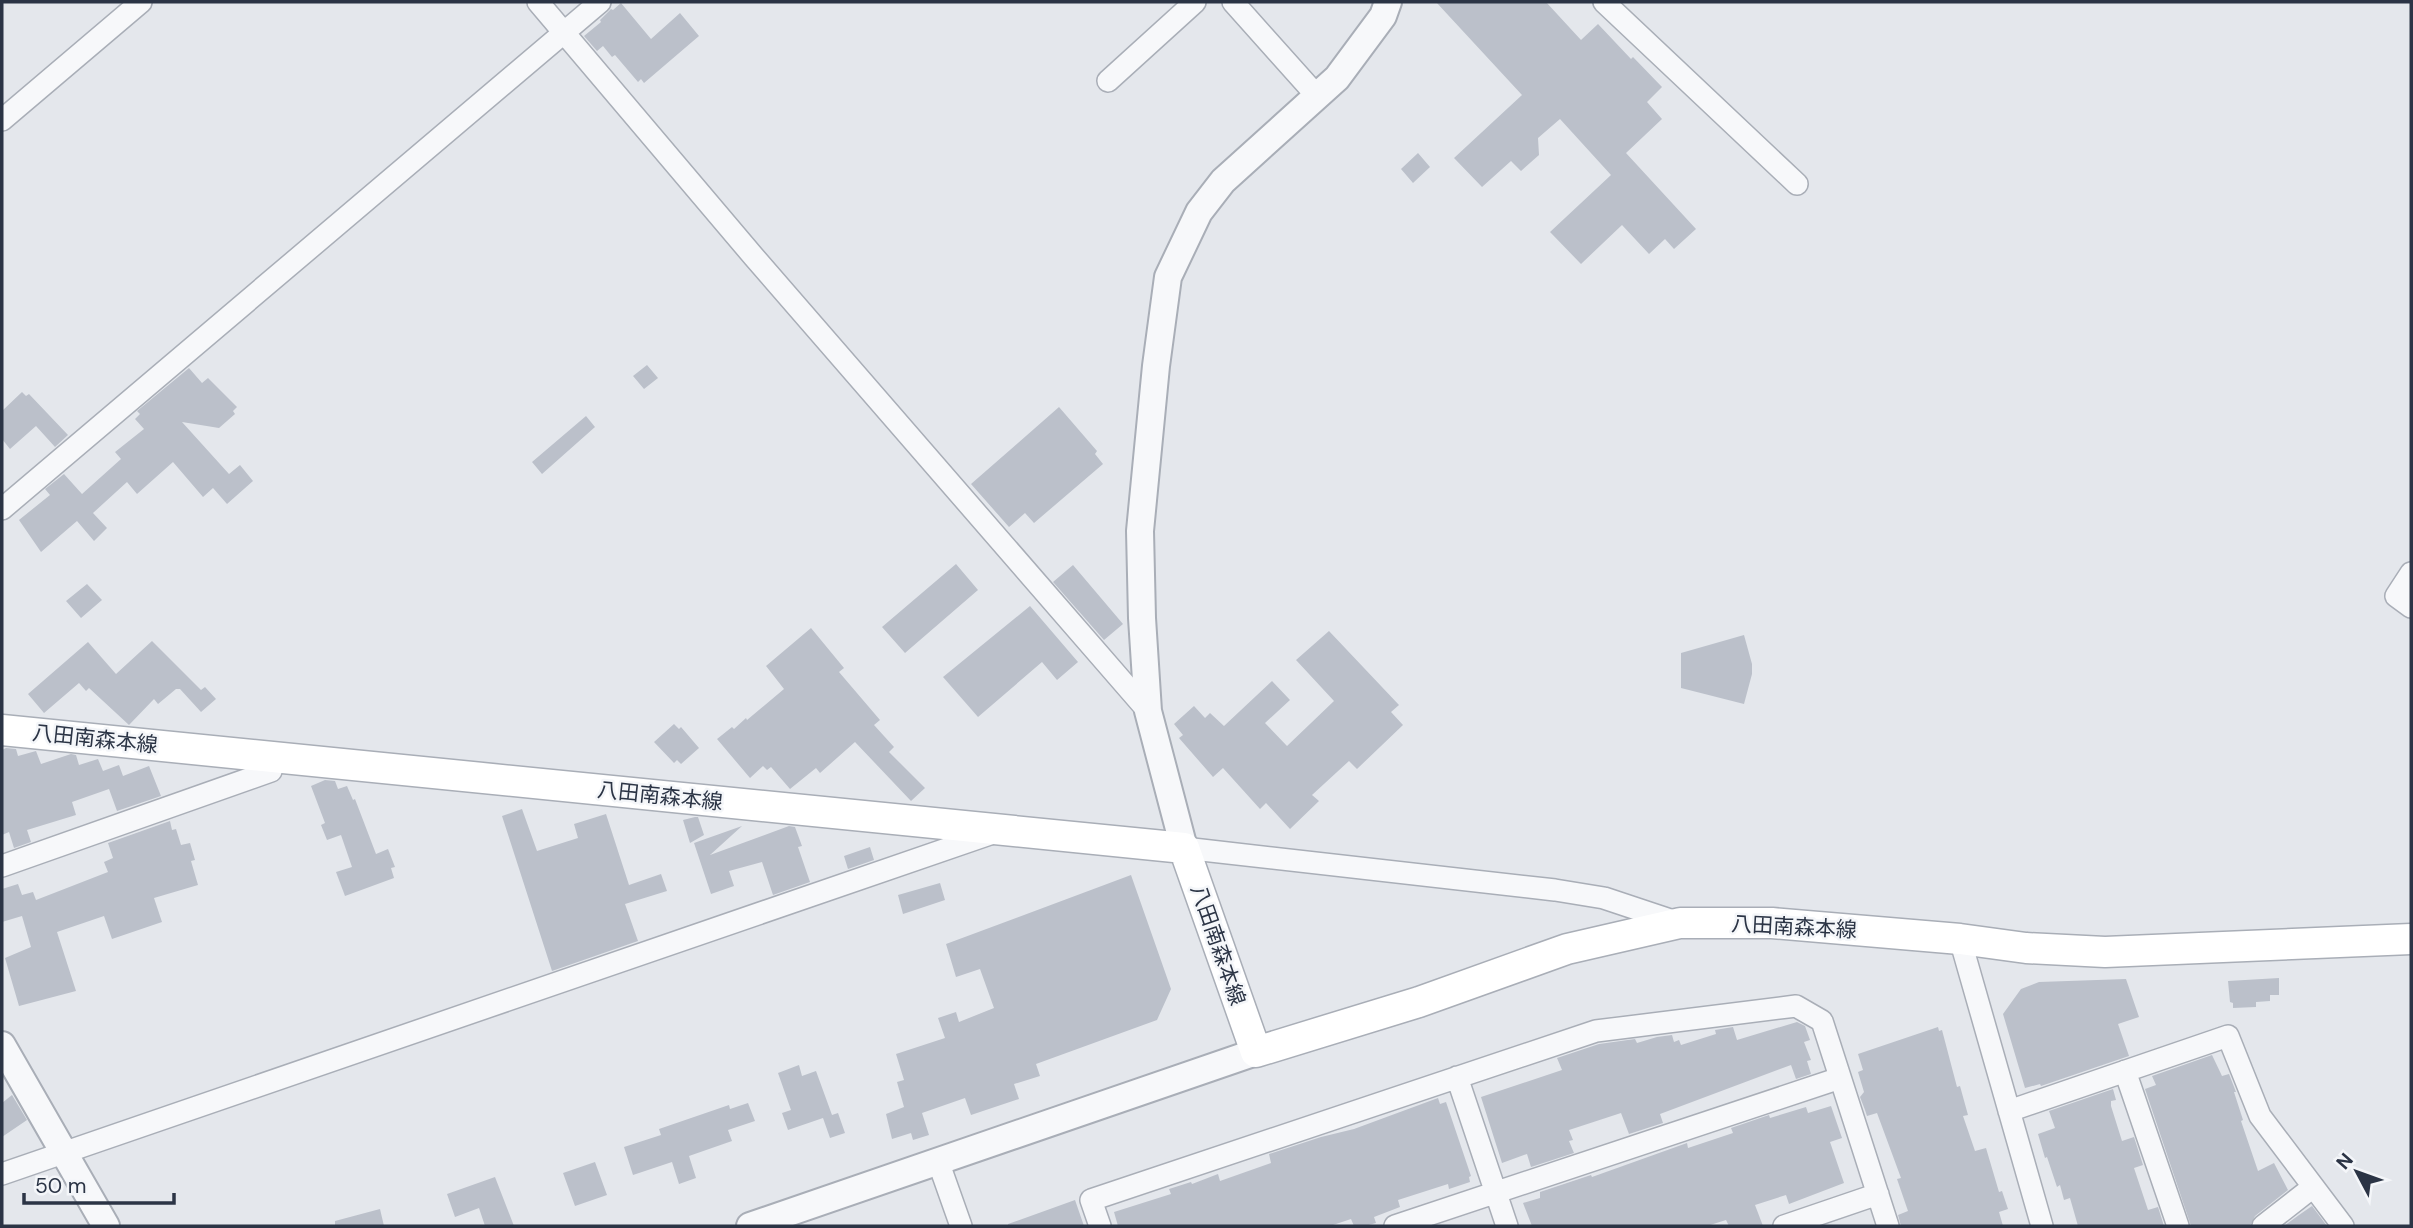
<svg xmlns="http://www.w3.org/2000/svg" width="2413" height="1228" font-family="'DM Sans','Noto Sans JP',sans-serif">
  <rect width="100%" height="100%" fill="#e4e7ec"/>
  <!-- building -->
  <path fill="#bbc0ca" d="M1436,2H1546L1581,40L1598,24L1631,59L1633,57L1662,87L1647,102L1662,119L1626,153L1696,229L1674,249L1665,239L1649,254L1622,225L1581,264L1550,232L1611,175L1560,119L1538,138L1539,155L1521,171L1511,161L1482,187L1454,158L1522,95Z
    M621,3L651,39L680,13L699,36L644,83L641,79L638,82L615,55L612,57L603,46L597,51L584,36L601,22L600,20L611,9L613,10Z
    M1418,153L1430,167L1413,183L1401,169Z
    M647,365L658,378L644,389L633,376Z
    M189,368L202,383L208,378L237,407L233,411L235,414L219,428L182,422L229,474L240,465L253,481L227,504L213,488L203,497L173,462L137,494L127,482L93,513L107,528L94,541L77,521L41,552L19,520L50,495L45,489L64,474L82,494L121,459L115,452L144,429L135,419L140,414L137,411Z
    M22,392L26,396L29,394L68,435L55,447L36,426L10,449L2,439V411Z
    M1059,407L1097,451L1095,454L1103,464L1034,523L1025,513L1009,527L971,484Z
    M586,416L595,427L542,474L532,462Z
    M956,564L978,590L905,653L882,627Z
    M1073,565L1123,624L1104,640L1053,582Z
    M87,584L102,600L81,618L66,601Z
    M1030,606L1078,662L1057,680L1042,662L978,717L943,677Z
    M811,628L844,668L839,672L880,720L874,725L894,747L889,752L925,788L911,801L855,742L820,773L816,768L790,789L771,767L767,770L763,766L750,778L717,739L732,727L734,729L746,718L747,720L784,689L766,666Z
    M1329,631L1399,705L1391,712L1403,725L1357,769L1349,761L1312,795L1319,801L1290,829L1266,803L1260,809L1223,768L1213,777L1179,738L1183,735L1174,724L1194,706L1205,718L1210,713L1224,726L1272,681L1290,700L1265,723L1287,746L1334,701L1296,660Z
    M1744,635L1752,664V674L1744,704L1681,688V653Z
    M152,641L201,690L205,687L216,699L201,712L180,689H176L158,704L154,699L129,725L89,688L86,691L79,683L44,713L28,694L88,642L116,674Z
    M674,724L679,729L681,727L699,748L681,764L677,760L674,763L654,742Z
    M6,748L16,749L18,756L36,751L41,764L71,754L76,755L79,765L98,759L103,771L119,765L123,776L149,766L161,796L117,811L109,789L72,802L76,815L27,830L31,842L14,848L9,832L2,835V750Z
    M325,780L335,781L338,789L347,786L353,800L355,799L376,854L388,849L395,867L391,868L394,878L345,896L336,872L352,867L341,835L327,840L321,825L325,823L311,786Z
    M522,809L537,851L578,838L574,824L606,814L629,885L661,874L667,891L625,904L638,941L552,971L502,816Z
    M695,817H698L704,835L690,843L683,820Z
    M170,821L172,830L176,829L181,845L190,843L195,860L191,861L198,885L154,898L162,922L112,939L104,916L57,932L76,991L19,1006L5,958L31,947L22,916L2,922V889L18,884L22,895L33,892L36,900L108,872L104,862L113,858L108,843Z
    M742,826L710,855L789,826L795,827L802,846L798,847L810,882L773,895L762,862L729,871L734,886L711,894L694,843Z
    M870,847L874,860L848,869L844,856Z
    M1131,875L1171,989L1157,1020L1036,1064L1040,1076L1014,1084L1019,1099L971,1115L965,1098L922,1113L929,1135L913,1140L911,1133L892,1139L886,1114L904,1107L897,1082L904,1080L896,1054L945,1038L938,1018L956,1012L959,1022L994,1008L980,969L956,977L946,944Z
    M940,883L945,900L903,914L898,895Z
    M2279,978V995H2270V1001L2256,1002V1007L2233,1008V1003L2230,1002L2228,981Z
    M2126,979L2139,1017L2118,1024L2129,1056L2041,1086L2040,1084L2025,1088L2003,1014L2021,989L2039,982Z
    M1797,1022L1805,1026L1810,1040L1804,1042L1811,1060L1807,1061L1811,1074L1796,1079L1791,1065L1660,1114L1663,1123L1629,1134L1621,1113L1569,1130L1573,1140L1569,1141L1574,1153L1531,1167L1527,1154L1502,1163L1481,1097L1562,1070L1557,1058L1599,1044L1635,1039L1637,1043L1657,1037L1672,1035L1674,1042L1679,1040L1681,1045L1716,1034L1715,1030L1733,1027L1737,1040Z
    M1938,1027L1939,1031L1942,1030L1957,1087L1960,1086L1968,1115L1963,1116L1975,1151L1986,1148L1999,1192L2002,1191L2008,1209L1999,1212L2003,1226H1901L1898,1215L1908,1211L1897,1179L1901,1178L1877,1113L1867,1116L1865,1110L1860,1097L1864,1092L1858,1072L1863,1070L1858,1054Z
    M2212,1055L2222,1076L2229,1074L2236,1092H2234L2243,1120L2241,1121L2258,1171L2274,1163L2288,1190L2255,1216L2250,1226H2191L2145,1089L2156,1085L2152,1076Z
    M799,1065L802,1076L816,1071L832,1115L838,1113L845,1133L830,1138L823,1118L788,1130L782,1113L791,1110L778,1073Z
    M2113,1089L2116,1100L2111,1101V1106L2122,1141L2134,1137L2143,1165L2134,1168L2148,1210L2158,1207L2164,1226H2078L2070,1198L2064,1200L2060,1185L2057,1187L2047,1157L2045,1158L2038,1134L2055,1128L2049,1111Z
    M12,1095L27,1120L2,1137V1103Z
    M1438,1098L1440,1104L1446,1102L1471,1176L1469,1177L1470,1182L1449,1189L1448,1184L1398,1200L1400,1207L1374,1217L1376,1223L1365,1226H1354L1351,1219L1330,1226H1118L1114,1212L1171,1194L1169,1189L1191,1182L1192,1184L1218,1174L1220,1181L1271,1163L1269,1154L1321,1137L1354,1129Z
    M748,1103L755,1121L728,1130L732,1141L689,1156L696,1178L679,1184L672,1162L633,1175L624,1147L661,1135L659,1129L729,1105L730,1109Z
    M1831,1106L1842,1138L1830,1142L1844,1183L1789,1204L1786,1195L1755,1205L1763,1226H1729L1726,1220L1707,1226H1532L1523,1203L1540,1198V1192L1591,1175L1592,1177L1687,1143L1688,1148L1733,1133L1731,1128L1769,1115L1770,1118L1806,1107L1808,1113Z
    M595,1162L607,1195L575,1206L563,1173Z
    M495,1177L514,1226H485L479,1208L455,1217L447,1194Z
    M1075,1200L1084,1226H1008V1224Z
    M2312,1206L2327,1226H2284L2299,1215Z
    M380,1209L384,1226H335V1221Z"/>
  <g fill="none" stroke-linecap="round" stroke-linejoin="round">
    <!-- minor casing -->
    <g stroke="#a9aeb7" stroke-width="24">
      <path id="minor" d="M538,2L754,257L1148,711
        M1233,2L1317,96
        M1604,2L1797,184
        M1108,81L1195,2
        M2,120L141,2
        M2,509L600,2
        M2411,573L2396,596L2411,607
        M1184,848L1555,890L1604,898L1679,923
        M2,866L271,771L275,757
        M1960,939L2042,1226
        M2125,1071L2178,1226
        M1457,1077L1507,1226
        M2009,1111L2228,1036L2260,1116L2343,1226
        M938,1161L961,1226
        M2,1174L993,833
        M1100,1226L1091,1200L1596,1031L1796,1006L1822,1021L1888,1226
        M1395,1226L1840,1078
        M1784,1226L1878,1194
        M2263,1226L2313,1187"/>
    </g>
    <!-- tertiary casing -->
    <g stroke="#a9aeb7" stroke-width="30">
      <path id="tertiary" d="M1184,848L1148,711L1142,618L1140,531L1156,366L1168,277L1199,212L1223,181L1337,78L1383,16L1388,2
        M2,1045L106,1226
        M750,1226L1256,1052"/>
    </g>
    <!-- secondary casing -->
    <g stroke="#a9aeb7" stroke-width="33">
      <path id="secondary" d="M2,730L1184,848L1256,1052L1419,1002L1567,949L1680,923H1772L1960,939L2026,948L2105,952L2411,939"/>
    </g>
    <!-- minor -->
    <use href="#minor" stroke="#f7f8fa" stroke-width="21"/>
    <!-- tertiary -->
    <use href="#tertiary" stroke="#f7f8fa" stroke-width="26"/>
    <!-- secondary -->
    <use href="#secondary" stroke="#fff" stroke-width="30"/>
  </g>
  <g text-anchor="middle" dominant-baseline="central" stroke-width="5" stroke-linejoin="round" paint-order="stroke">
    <!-- street labels -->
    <g font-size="21" fill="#2b3445" stroke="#f4f6f9">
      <text transform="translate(95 739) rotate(6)">八田南森本線</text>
      <text transform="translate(660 796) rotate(6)">八田南森本線</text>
      <text transform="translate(1794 927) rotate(3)">八田南森本線</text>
      <text transform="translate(1218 945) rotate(71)">八田南森本線</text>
    </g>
  </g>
  <!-- border -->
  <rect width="2413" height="1228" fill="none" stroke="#2b3445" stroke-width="7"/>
  <!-- north arrow -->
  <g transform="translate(2357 1172) rotate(311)" stroke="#f4f6f9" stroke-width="5" paint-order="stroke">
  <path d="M0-5L12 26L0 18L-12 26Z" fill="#2b3445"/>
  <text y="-10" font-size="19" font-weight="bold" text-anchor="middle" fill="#2b3445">N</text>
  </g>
  <!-- scale -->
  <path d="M24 1193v10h150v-10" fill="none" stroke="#2b3445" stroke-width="3.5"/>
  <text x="35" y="1193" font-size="21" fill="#2b3445" stroke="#f4f6f9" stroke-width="5" paint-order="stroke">50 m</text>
</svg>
